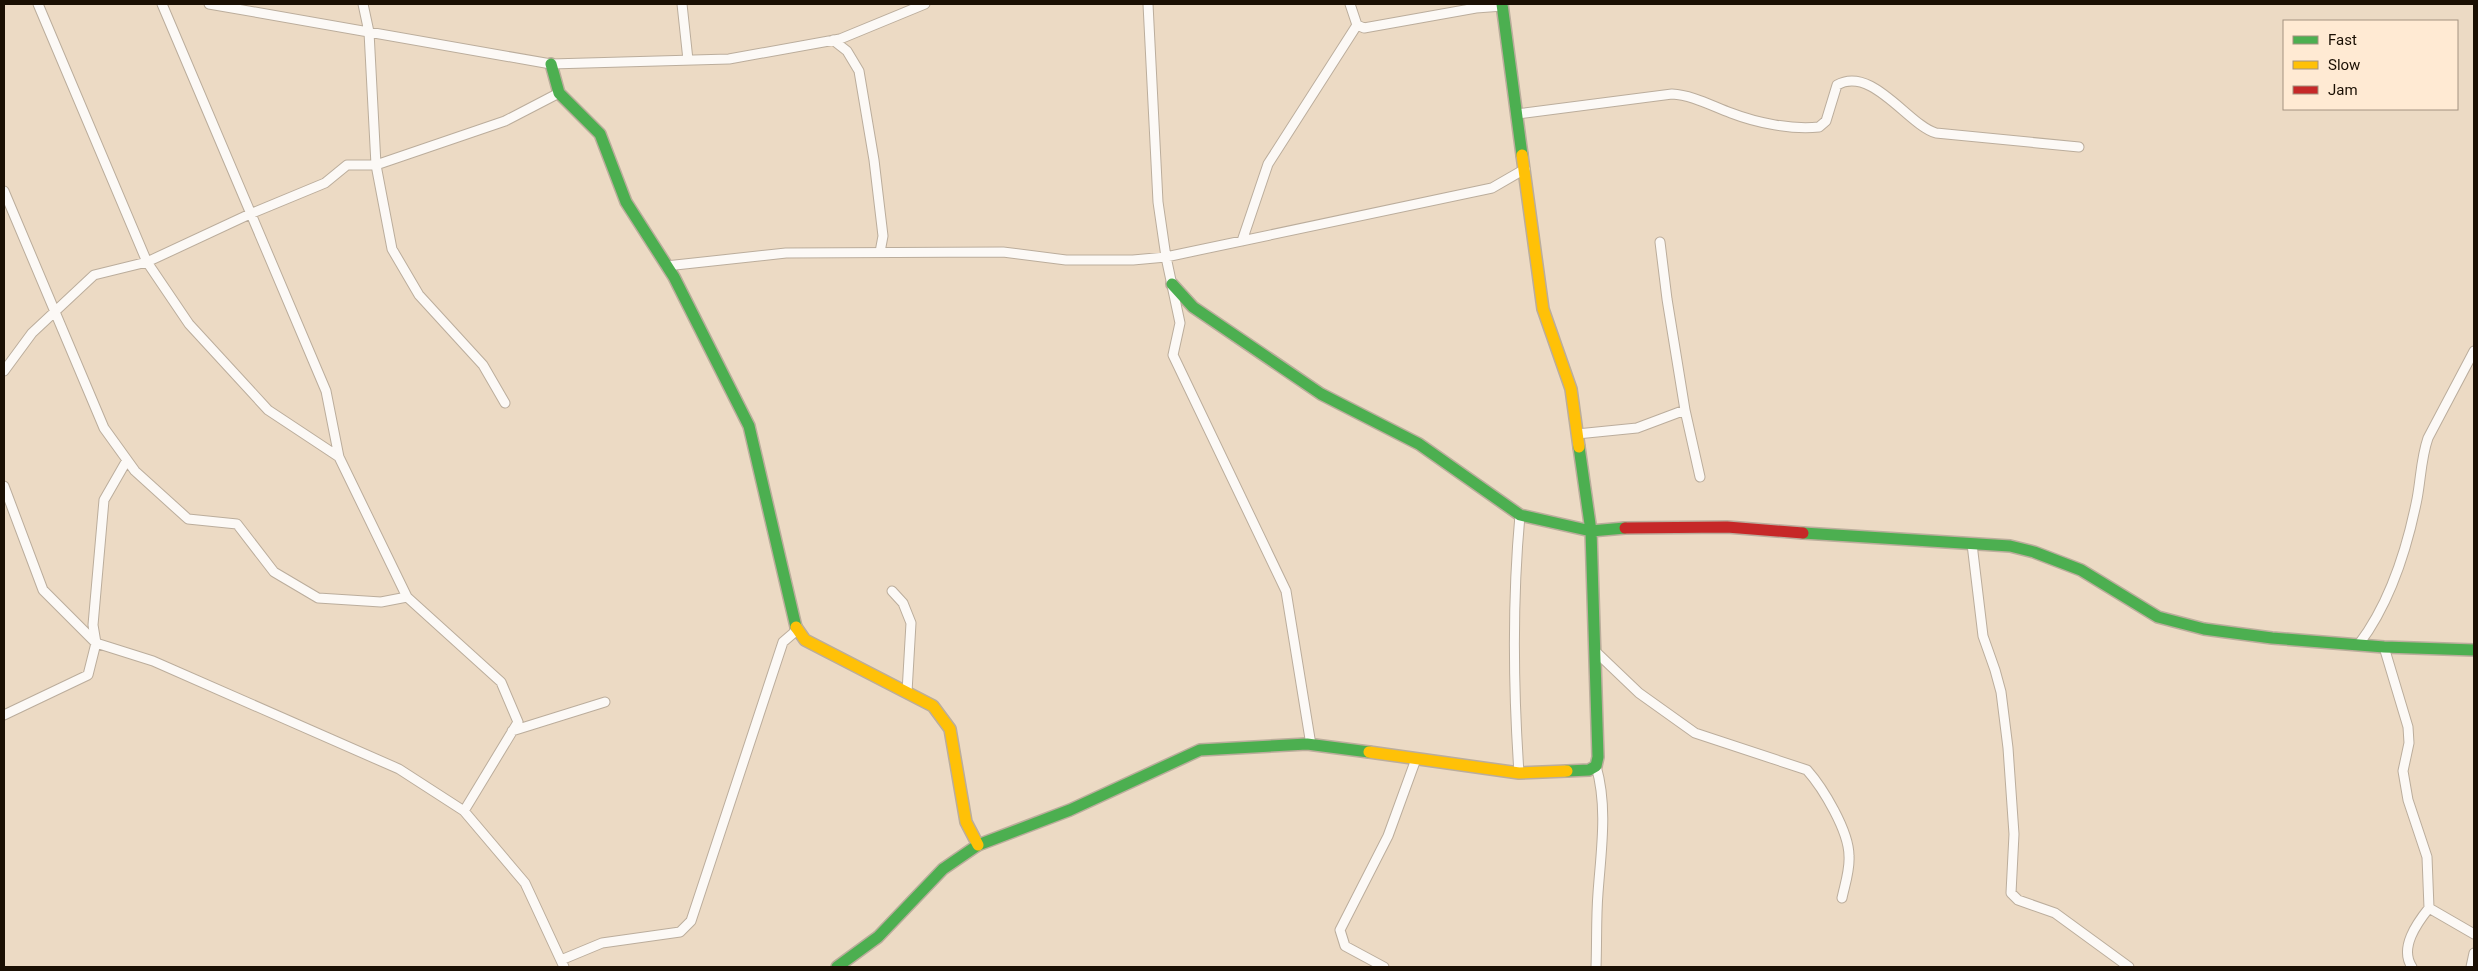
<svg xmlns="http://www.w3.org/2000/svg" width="2478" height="971" font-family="Roboto,sans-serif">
  <rect width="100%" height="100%" fill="#ecdac4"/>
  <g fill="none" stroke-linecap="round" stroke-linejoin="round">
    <!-- street casing -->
    <g stroke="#bbad9c" stroke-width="11">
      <path id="street" d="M38,4L147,262L189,324L268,410L339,457
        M162,4L326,391L339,457L407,597L501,682L518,722L464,811
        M209,4L551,64L729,59L840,39L925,4
        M363,4L369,32L376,165L392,249L419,295L483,365L505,403
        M682,4L688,60
        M1148,4L1158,202L1166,257L1180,323L1173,355L1286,591L1311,745
        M1357,25L1364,28L1476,8L1503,6
        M833,40L847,51L859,71L874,160L883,236L880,252
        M1517,114L1672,94C1692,95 1712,106 1731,113C1757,123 1792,130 1819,127L1826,121L1837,85C1872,65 1908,125 1936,133L2079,147
        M4,191L104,428L135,471L188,519L237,524L274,572L318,598L381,602L407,597
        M1242,241L1268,164L1357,25L1350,4
        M1660,242L1667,299L1685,410
        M666,266L786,253L1003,252L1066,260H1133L1166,257L1492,188L1525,169
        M4,371L32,333L94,275L147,262L250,214L325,183L347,165H376L505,121L559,93
        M1577,434L1637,428L1685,410L1700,477
        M4,486L43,590L96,643L153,661L399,769L464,811L525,883L564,967
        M1972,544L1983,636L1995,670L2001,692L2008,748L2014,834L2011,893L2018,900L2055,913L2129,967
        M892,591L903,603L911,623L907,692
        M2359,644C2390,603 2407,549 2417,499C2421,478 2421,458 2428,438L2474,351
        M2384,647L2408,727L2409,743L2403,771L2408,800L2427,857L2429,908L2474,934
        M1595,651L1639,693L1695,733L1807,770C1823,788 1849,831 1849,856C1850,870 1845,884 1842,898
        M4,715L88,675L96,643L93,625L104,500L127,460
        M512,731L605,702
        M1596,766C1608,807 1601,851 1598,893C1596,918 1597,943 1596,967
        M1519,773C1513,685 1512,602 1520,515
        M561,960L602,943L680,932L691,921L783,642L797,630
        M1384,967L1345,946L1340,930L1388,836L1416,759
        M2412,967C2399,948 2417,923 2429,908
        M2471,967L2474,953"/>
    </g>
    <!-- fast casing -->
    <g stroke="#bbad9c" stroke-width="14">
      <path id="fast" d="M1502,4L1522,155
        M551,64L559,93L600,134L626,202L674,277L749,426L796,627
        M1172,284L1193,307L1321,394L1419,444L1520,515L1591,531L1625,528
        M1803,533L2010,546L2034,552L2081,570L2158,617L2204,629L2272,638L2384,647L2474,650
        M1567,771L1589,770L1596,766L1598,757L1591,531L1579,447
        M837,967L878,937L943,869L978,845L1070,810L1200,750L1307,744L1369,752"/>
    </g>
    <!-- slow casing -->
    <g stroke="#bbad9c" stroke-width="14">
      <path id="slow" d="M1522,155L1543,309L1571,389L1579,447
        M796,627L805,640L933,706L950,729L966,822L978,845
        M1369,752L1519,773L1567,771"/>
    </g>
    <!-- jam casing -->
    <g stroke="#bbad9c" stroke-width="14">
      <path id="jam" d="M1625,528L1727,527L1803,533"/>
    </g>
    <!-- street -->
    <use href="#street" stroke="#fcf9f6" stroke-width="9"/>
    <!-- fast -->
    <use href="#fast" stroke="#4caf50" stroke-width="11"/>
    <!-- slow -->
    <use href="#slow" stroke="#ffc107" stroke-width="11"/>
    <!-- jam -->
    <use href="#jam" stroke="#c62828" stroke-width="11"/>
  </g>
  <!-- border -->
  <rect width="2478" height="971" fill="none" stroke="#1a0f03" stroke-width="10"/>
  <!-- legend -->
  <rect x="2283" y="20" width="175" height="90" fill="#ffead3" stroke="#a39280"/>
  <rect x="2293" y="36" width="25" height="8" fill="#4caf50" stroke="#a39280"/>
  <text x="2328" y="45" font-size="15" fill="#1a0f03">Fast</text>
  <rect x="2293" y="61" width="25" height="8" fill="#ffc107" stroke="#a39280"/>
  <text x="2328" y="70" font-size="15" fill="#1a0f03">Slow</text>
  <rect x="2293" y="86" width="25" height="8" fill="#c62828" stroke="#a39280"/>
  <text x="2328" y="95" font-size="15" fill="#1a0f03">Jam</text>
</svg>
